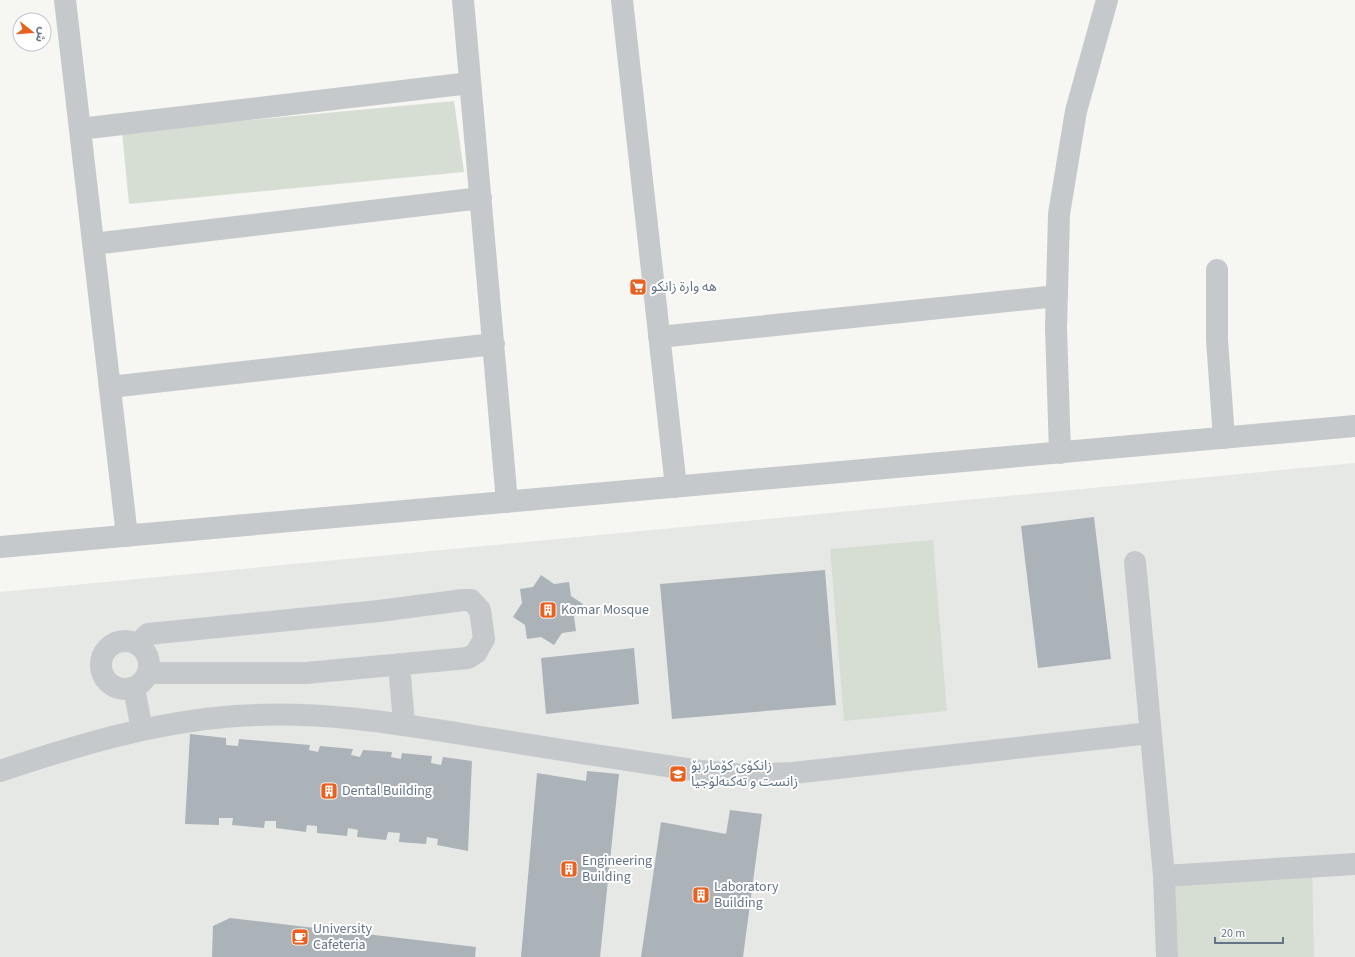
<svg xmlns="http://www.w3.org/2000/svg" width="1355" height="957" font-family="'Source Sans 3','Noto Sans Arabic',sans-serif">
  <rect width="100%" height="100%" fill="#f6f6f2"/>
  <!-- built -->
  <path fill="#e6e8e6" d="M1355,463V957H0V592Z"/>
  <!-- green -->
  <path fill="#d6ded3" d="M454,101L464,172L129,204L122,132Z
    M933,540L947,711L844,721L830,549Z
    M1312,866L1314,957H1167L1164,876Z"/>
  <!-- building -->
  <path fill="#abb3b9" d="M1094,517L1111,659L1038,668L1021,526Z
    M825,570L836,705L672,719L660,584Z
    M541,575L554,584L569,582L571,596L583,604L574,617L576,631L562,633L554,645L541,637L527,639L525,625L513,617L522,603L520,589L533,587Z
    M634,648L639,704L546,714L541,658Z
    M190,734L226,738V745L238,746L239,739L310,745L309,750L318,752L320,746L353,749L351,755L360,757L363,750L392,752L391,757L401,759L402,753L432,756L431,763L441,765L443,757L472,761L468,851L437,845L438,839L427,837L426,844L399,842L400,833L388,832L386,840L357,837L358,830L348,828L347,836L317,833V826L307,825L306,832L276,828V821H265L264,828L232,825L233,818H219V825L185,824Z
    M587,771L619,774L600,957H521L537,773L586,781Z
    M730,810L762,814L743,957H641L661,822L726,834Z
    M230,918L476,947L475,957H212L213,926Z"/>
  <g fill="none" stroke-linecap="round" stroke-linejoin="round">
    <!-- minor -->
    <path stroke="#c6c9cc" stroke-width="22" d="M65,0L127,536
      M463,0L507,502
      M622,0L676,487
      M80,129L470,83
      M93,244L481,198
      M1217,270V340L1224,438
      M659,337L1057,296
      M110,387L494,344
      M1060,453L1056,328L1059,214L1076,111L1107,0
      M0,547L1355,426
      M1135,562L1164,876L1167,957
      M101 665a24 24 0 1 1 48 0a24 24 0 1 1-48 0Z
      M138,644L148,634L379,611L463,600H471L480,610L484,639L476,653L468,658L306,673H149
      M399,664L404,724
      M134,688L142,730
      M0,771C78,745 154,722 236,716C317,710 395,723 474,736C549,748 625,760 700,771L747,775L793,773L1150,733
      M1164,876L1355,864"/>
  </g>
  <!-- icons -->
  <defs>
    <g id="supermarket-square" transform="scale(0.9)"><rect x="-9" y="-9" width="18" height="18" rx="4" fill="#e9611f" stroke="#fff"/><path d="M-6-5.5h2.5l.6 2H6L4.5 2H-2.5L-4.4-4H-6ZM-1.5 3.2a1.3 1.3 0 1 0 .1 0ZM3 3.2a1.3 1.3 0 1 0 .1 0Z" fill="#fff"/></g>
    <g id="building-square" transform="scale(0.9)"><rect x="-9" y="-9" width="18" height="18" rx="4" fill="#e9611f" stroke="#fff"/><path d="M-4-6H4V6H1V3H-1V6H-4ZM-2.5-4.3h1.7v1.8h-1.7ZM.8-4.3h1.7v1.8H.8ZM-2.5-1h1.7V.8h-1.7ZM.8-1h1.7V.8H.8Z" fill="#fff"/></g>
    <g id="university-square" transform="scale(0.9)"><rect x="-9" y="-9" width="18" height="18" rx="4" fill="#e9611f" stroke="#fff"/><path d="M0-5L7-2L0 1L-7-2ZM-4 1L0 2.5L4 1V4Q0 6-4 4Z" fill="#fff"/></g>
    <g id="cafe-square" transform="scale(0.9)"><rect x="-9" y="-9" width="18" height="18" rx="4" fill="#e9611f" stroke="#fff"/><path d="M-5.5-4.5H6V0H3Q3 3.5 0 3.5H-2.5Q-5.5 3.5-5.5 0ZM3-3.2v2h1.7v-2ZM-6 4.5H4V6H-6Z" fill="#fff"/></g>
  </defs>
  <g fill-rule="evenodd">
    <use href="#supermarket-square" x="638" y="287"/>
    <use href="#building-square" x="548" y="610"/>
    <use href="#university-square" x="678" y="774"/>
    <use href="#building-square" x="329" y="791"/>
    <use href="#building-square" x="569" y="869"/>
    <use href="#building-square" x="701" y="895"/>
    <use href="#cafe-square" x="300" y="937"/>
  </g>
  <g text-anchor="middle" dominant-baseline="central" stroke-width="4" stroke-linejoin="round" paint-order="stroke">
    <!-- poi labels -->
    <g font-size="14" fill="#647385" stroke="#fff" text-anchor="start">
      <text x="651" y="287">هه وارة زانكو</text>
      <text x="561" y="610">Komar Mosque</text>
      <text x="691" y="766">زانکۆی کۆمار بۆ<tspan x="691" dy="16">زانست و تەکنەلۆجیا</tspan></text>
      <text x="342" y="791">Dental Building</text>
      <text x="582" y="861">Engineering<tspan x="582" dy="16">Building</tspan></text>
      <text x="714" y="887">Laboratory<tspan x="714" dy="16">Building</tspan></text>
      <text x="313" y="929">University<tspan x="313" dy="16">Cafeteria</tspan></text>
    </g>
  </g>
  <!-- north arrow -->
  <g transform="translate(32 32) rotate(107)"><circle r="19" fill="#ffffff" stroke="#c1c7ce"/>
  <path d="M0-3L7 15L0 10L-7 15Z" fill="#e9611f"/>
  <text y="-6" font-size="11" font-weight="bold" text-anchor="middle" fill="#647385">ش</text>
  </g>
  <!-- scale -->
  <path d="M1215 937v6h68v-6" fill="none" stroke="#647385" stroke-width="2"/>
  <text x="1221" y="937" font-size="12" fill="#647385" stroke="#ffffff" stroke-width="3" paint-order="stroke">20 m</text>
</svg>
